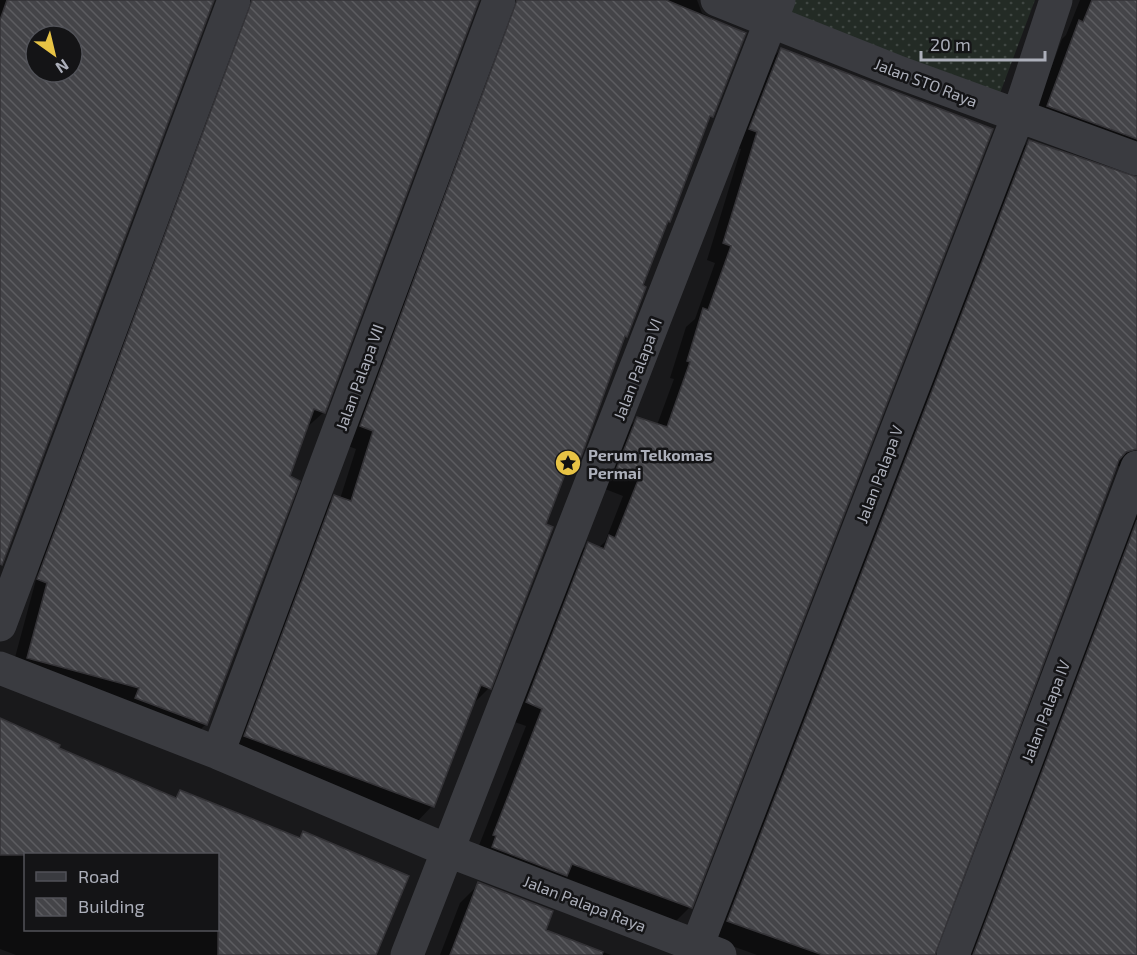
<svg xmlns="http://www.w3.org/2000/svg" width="1137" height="955" font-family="'Exo 2',sans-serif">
  <defs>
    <pattern id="grass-dots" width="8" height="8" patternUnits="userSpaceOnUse" patternTransform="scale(1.5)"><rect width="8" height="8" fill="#232b25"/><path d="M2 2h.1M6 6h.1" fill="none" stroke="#404743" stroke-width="1.8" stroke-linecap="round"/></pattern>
    <pattern id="building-back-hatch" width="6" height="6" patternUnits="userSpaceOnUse" patternTransform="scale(1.5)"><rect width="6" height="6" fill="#444448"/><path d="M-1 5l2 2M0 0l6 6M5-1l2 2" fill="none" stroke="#5c5c60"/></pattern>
  </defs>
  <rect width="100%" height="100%" fill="#19191b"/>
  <!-- grass -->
  <path fill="url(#grass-dots)" d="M793,0H1035L999,96L786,17Z"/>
  <!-- shadow -->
  <path fill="#0007" fill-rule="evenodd" d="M0,0H212L0,560ZM36,36H72V72H36Z
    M223,0H477L324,412L305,429L208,722L189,741L10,676L58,498Z
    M488,0H697L702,13L744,34L712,116L705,123L669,221L664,226L640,289L644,290L626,337L621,342L580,456L564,471L489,688L471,706L432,806L415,824L228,753L317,514L335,496L340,499L356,449L343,444Z
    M1080,0H1137V171L1030,124L1062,39L1066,35Z
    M781,49L690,907L673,924L476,853L526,726L509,720L571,561L588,544L598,548L605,542L623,496L600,487L620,436L637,419L657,425L674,379L670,378L686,327L695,319L715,263L707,260L741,149L733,146L764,67Z
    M1029,141L1137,179V480L1126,467L1116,466L933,955H757L710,938L1012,159Z
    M1137,494V955H963Z
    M0,719L57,749L173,799L180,792L297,839L303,833L374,955H16L0,949ZM26,854H218V930H26Z
    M479,884L544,931L611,955H440L460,903Z"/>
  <!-- building -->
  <path fill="url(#building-back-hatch)" stroke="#343337" stroke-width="1.5" fill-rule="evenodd" d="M7,0H214L2,565L0,564V20ZM36,36H72V72H36Z
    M252,0H479L325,413L314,409L290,476L300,481L207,725L135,698L139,688L27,658L47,583L37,579Z
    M517,0H666L746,33L713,117L710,116L670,222L668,221L643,285L646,287L627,337L625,336L581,457L573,453L546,524L553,527L491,689L481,685L434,807L244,736L334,495L351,501L373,431L360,426Z
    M1092,0H1137V139L1047,106L1079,20L1083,22Z
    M781,48L993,129L692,908L572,864L567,876L492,847L496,836L493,835L542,709L526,702L588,542L604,549L609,535L615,538L639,478L616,470L637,417L667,427L690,362L687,361L703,308L708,310L731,246L723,243L757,132L749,129Z
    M1029,140L1137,177V449L1126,452L1119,460L935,955H823L727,921Z
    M1137,520V955H973Z
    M0,718L60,745L59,748L176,798L180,790L300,838L303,831L409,876L376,955H218V855H0Z
    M478,882L553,911L546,930L603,952L602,955H450Z"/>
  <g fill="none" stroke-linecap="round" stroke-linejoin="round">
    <!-- minor -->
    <path stroke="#3a3b40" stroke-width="33" d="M717,0L901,73L1137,159
      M0,625L234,0
      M0,668L218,753L449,851L720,955
      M218,753L499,0
      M697,946L1018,116L1056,0
      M407,955L779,0
      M953,955L1137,467"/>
  </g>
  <!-- icons -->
  <defs>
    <g id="sight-disc" transform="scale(1.35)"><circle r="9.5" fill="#e7c345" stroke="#141416"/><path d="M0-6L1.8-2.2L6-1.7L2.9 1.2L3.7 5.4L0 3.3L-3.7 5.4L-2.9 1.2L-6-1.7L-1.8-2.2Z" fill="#111"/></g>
  </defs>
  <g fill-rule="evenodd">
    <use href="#sight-disc" x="568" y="463"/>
  </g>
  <g text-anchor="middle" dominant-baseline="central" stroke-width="5" stroke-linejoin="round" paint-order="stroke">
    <!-- street labels -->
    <g font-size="16" fill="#acafba" stroke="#141416">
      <text transform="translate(926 82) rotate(21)">Jalan STO Raya</text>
      <text transform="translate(637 369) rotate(-69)">Jalan Palapa VI</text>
      <text transform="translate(359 377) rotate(-70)">Jalan Palapa VII</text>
      <text transform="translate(879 474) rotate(-69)">Jalan Palapa V</text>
      <text transform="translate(1045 711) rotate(-69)">Jalan Palapa IV</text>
      <text transform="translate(585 903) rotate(21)">Jalan Palapa Raya</text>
    </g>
    <!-- poi labels -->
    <g font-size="16" font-weight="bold" fill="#acafba" stroke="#141416" text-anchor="start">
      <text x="588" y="454">Perum Telkomas<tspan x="588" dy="18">Permai</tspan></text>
    </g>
  </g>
  <!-- legend -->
  <rect x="24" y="853" width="195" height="78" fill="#141416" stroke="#515258" stroke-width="1.5"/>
  <rect x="36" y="872" width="30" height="9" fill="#3a3b40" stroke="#515258" stroke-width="1.5"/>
  <text x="78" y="883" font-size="18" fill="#acafba">Road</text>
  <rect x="36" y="898" width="30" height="18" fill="url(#building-back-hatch)" stroke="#515258" stroke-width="1.5"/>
  <text x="78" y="913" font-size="18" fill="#acafba">Building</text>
  <!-- north arrow -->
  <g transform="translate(54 54) rotate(146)"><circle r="28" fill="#141416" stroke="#515258" stroke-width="1.5"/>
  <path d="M0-4.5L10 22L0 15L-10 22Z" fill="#e7c345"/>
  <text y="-9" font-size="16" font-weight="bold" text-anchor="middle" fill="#acafba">N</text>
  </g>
  <!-- scale -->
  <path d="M921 51v9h124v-9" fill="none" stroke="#acafba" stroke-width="3"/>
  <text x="930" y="51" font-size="18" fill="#acafba" stroke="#141416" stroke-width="4.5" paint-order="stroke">20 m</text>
</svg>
